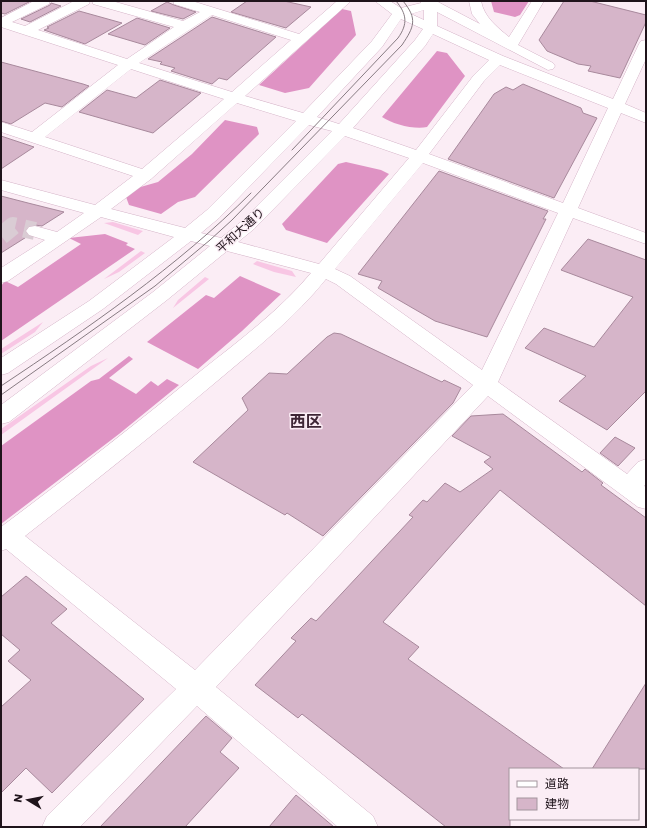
<svg xmlns="http://www.w3.org/2000/svg" width="647" height="828" font-family="Poppins,'Noto Sans JP',sans-serif">
  <rect width="100%" height="100%" fill="#fbedf5"/>
  <!-- green -->
  <path fill="#f8c6e4" d="M113,222L143,231L138,235L104,223Z
    M141,251L145,253L119,272L104,279Z
    M257,261L292,271L296,277L274,272L253,264Z
    M205,277L209,279L173,308L178,300Z
    M43,322L35,332L1,354V349Z
    M108,358L1,435V429L91,366Z"/>
  <!-- forest -->
  <path fill="#df93c4" d="M491,1H529L520,15L515,17L494,12Z
    M342,9L351,11L356,35L309,88L285,93L259,85Z
    M437,51L447,53L465,76L427,127C415,130 392,124 382,117Z
    M225,120L257,127L259,134L195,197L178,202L161,214L129,205L126,197L137,188L158,182L192,154Z
    M346,162L381,170L389,174L327,243L286,230L282,224L338,164Z
    M105,234L128,243L126,245L135,249L1,341V286L5,281L18,287L81,244L69,238Z
    M240,276L281,294L242,331L198,369L147,342L206,295L214,298Z
    M129,356L133,359L109,378L136,394L151,381L158,386L167,379L179,385L119,434L1,524V446L91,381L99,379Z"/>
  <!-- building -->
  <path fill="#d6b5c9" stroke="#a8899c" d="M1,1H31L5,14L1,13Z
    M247,1H284L311,7L286,28L231,12Z
    M564,1H590L646,15V22L620,78L588,71L591,66L578,64L547,51L539,40Z
    M167,2L174,5L196,12L183,19L151,11Z
    M51,3L61,6L30,22L21,19L50,5Z
    M79,11L122,23L85,44L44,30L49,28L47,27Z
    M212,17L276,37L227,80L219,78L212,84L171,71L175,68L160,64L162,62L148,59Z
    M137,18L170,28L145,45L108,34Z
    M1,62L83,84L89,86L62,107L45,103L11,124L1,121Z
    M160,80L201,93L153,133L79,112L107,90L136,98Z
    M523,84L581,108L583,113L597,118L554,198L448,159L494,94L506,87L513,90Z
    M1,136L34,147L1,169Z
    M439,171L548,211L543,219H546L487,337L435,321L378,288L382,281L358,274Z
    M1,196L28,203L64,212L42,226L35,225L28,226L24,231L28,236L1,253Z
    M588,239L646,260V391L607,430L559,401L586,376L525,348L544,328L594,347L633,297L561,270Z
    M334,333L341,334L442,382L444,380L461,388L453,403L323,536L287,513L285,515L193,462L248,410L242,398L269,373L287,374L327,337Z
    M503,414L582,472L585,469L603,483L601,485L646,518V606L500,490L383,622L419,647L408,659L564,769H510V827H446L302,714L298,718L255,685L296,641L291,638L311,618L316,621L413,517L409,515L423,500L427,502L445,483L460,492L493,469L484,462L491,457L452,436L471,416Z
    M615,437L635,448L618,466L600,453Z
    M26,576L67,609L51,623L144,699L52,793L26,768L1,793V707L31,680L8,661L20,650L1,634V597Z
    M646,683V769H592Z
    M206,716L232,738L220,752L239,768L185,827H100Z
    M296,795L334,827H269Z"/>
  <g fill="none" stroke-linecap="round" stroke-linejoin="round">
    <!-- minor-tunnel -->
    <path stroke="#daccd4" stroke-width="18" stroke-dasharray="18 9" stroke-linecap="butt" d="M1,236L13,226L35,231"/>
    <!-- minor casing -->
    <g stroke="#d5b4c8" stroke-width="1">
      <path id="minor" d="M34,1H50L49,4L12,22L25,26L74,1H90L89,4L38,30L127,59L174,27L93,4L92,1H112L183,21L200,12L174,4L173,1H192L299,34L337,1H351L245,96L303,113L372,41L392,14L375,1H390L401,8L421,3L420,1H439L438,2L480,24L472,14L469,1H481C484,17 497,27 509,37L532,1H544L518,45L553,63L555,66L553,69L548,70L437,12V26L503,56L613,99L639,44L641,41L646,40V59L625,104L646,113V123L621,113L578,208L646,233V244L573,218L498,382L627,474L638,462L646,459V484L644,486L646,487V509L638,507L488,396L216,687L373,816L378,827H338L197,706L80,827H42L47,816L176,689L6,549L1,551V527C69,476 136,424 202,370C240,340 280,310 311,273L227,251L167,300L9,422L1,424V405L153,292L210,246L191,241L103,309L8,373L1,375V358L89,301L174,237L101,217L8,281L1,283V268L45,240L29,235L26,231L29,227L35,226L57,232L84,213L1,190V180L95,205L133,176L1,132V122L32,132L118,65L1,27V18ZM424,10V20L411,14ZM212,15L291,40L232,92L139,63ZM401,19L423,29L415,40L339,124L317,117L382,47ZM433,34L489,60L474,75L416,150L353,128L425,46ZM500,65L608,108L563,203L429,154L484,81ZM131,69L224,99L142,169L45,137ZM237,103L296,121L207,210L185,228L111,209L151,179ZM309,125L332,131L242,221L221,238L201,233L219,218ZM345,136L409,158L319,264L238,242L254,229ZM423,163L558,213L482,370L350,276L335,269ZM326,279L336,284L473,385L195,670L25,536C89,486 153,435 216,382C254,350 295,318 326,279Z"/>
    </g>
    <!-- minor -->
    <use href="#minor" fill="#fff" fill-rule="evenodd"/>
    <!-- tram -->
    <path stroke="#877b82" stroke-width="1" d="M292,150L398,38C408,24 407,14 396,1
      M1,386C88,328 177,267 251,193
      M1,395L155,286L210,240L232,220L402,45C414,27 418,19 403,1"/>
  </g>
  <g text-anchor="middle" dominant-baseline="central" stroke-width="3" stroke-linejoin="round" paint-order="stroke">
    <!-- street labels -->
    <g font-size="12" fill="#1f141b" stroke="#fbedf5">
      <text transform="translate(240 230) rotate(-42)">平和大通り</text>
    </g>
    <!-- district labels -->
    <g font-size="16" font-weight="bold" fill="#3f2636" stroke="#fbedf5">
      <text x="306" y="421">西区</text>
    </g>
  </g>
  <!-- border -->
  <rect width="647" height="828" fill="none" stroke="#1f141b" stroke-width="4"/>
  <!-- legend -->
  <rect x="509" y="768" width="130" height="52" fill="#fbedf5" stroke="#a3969e"/>
  <rect x="517" y="781" width="20" height="6" fill="#ffffff" stroke="#a3969e"/>
  <text x="545" y="788" font-size="12" fill="#1f141b">道路</text>
  <rect x="517" y="798" width="20" height="12" fill="#d6b5c9" stroke="#a3969e"/>
  <text x="545" y="808" font-size="12" fill="#1f141b">建物</text>
  <!-- north arrow -->
  <g transform="translate(28 800) rotate(280)" stroke="#fbedf5" stroke-width="3" paint-order="stroke">
  <path d="M0-3L7 15L0 10L-7 15Z" fill="#1f141b"/>
  <text y="-6" font-size="11" font-weight="bold" text-anchor="middle" fill="#1f141b">N</text>
  </g>
</svg>
